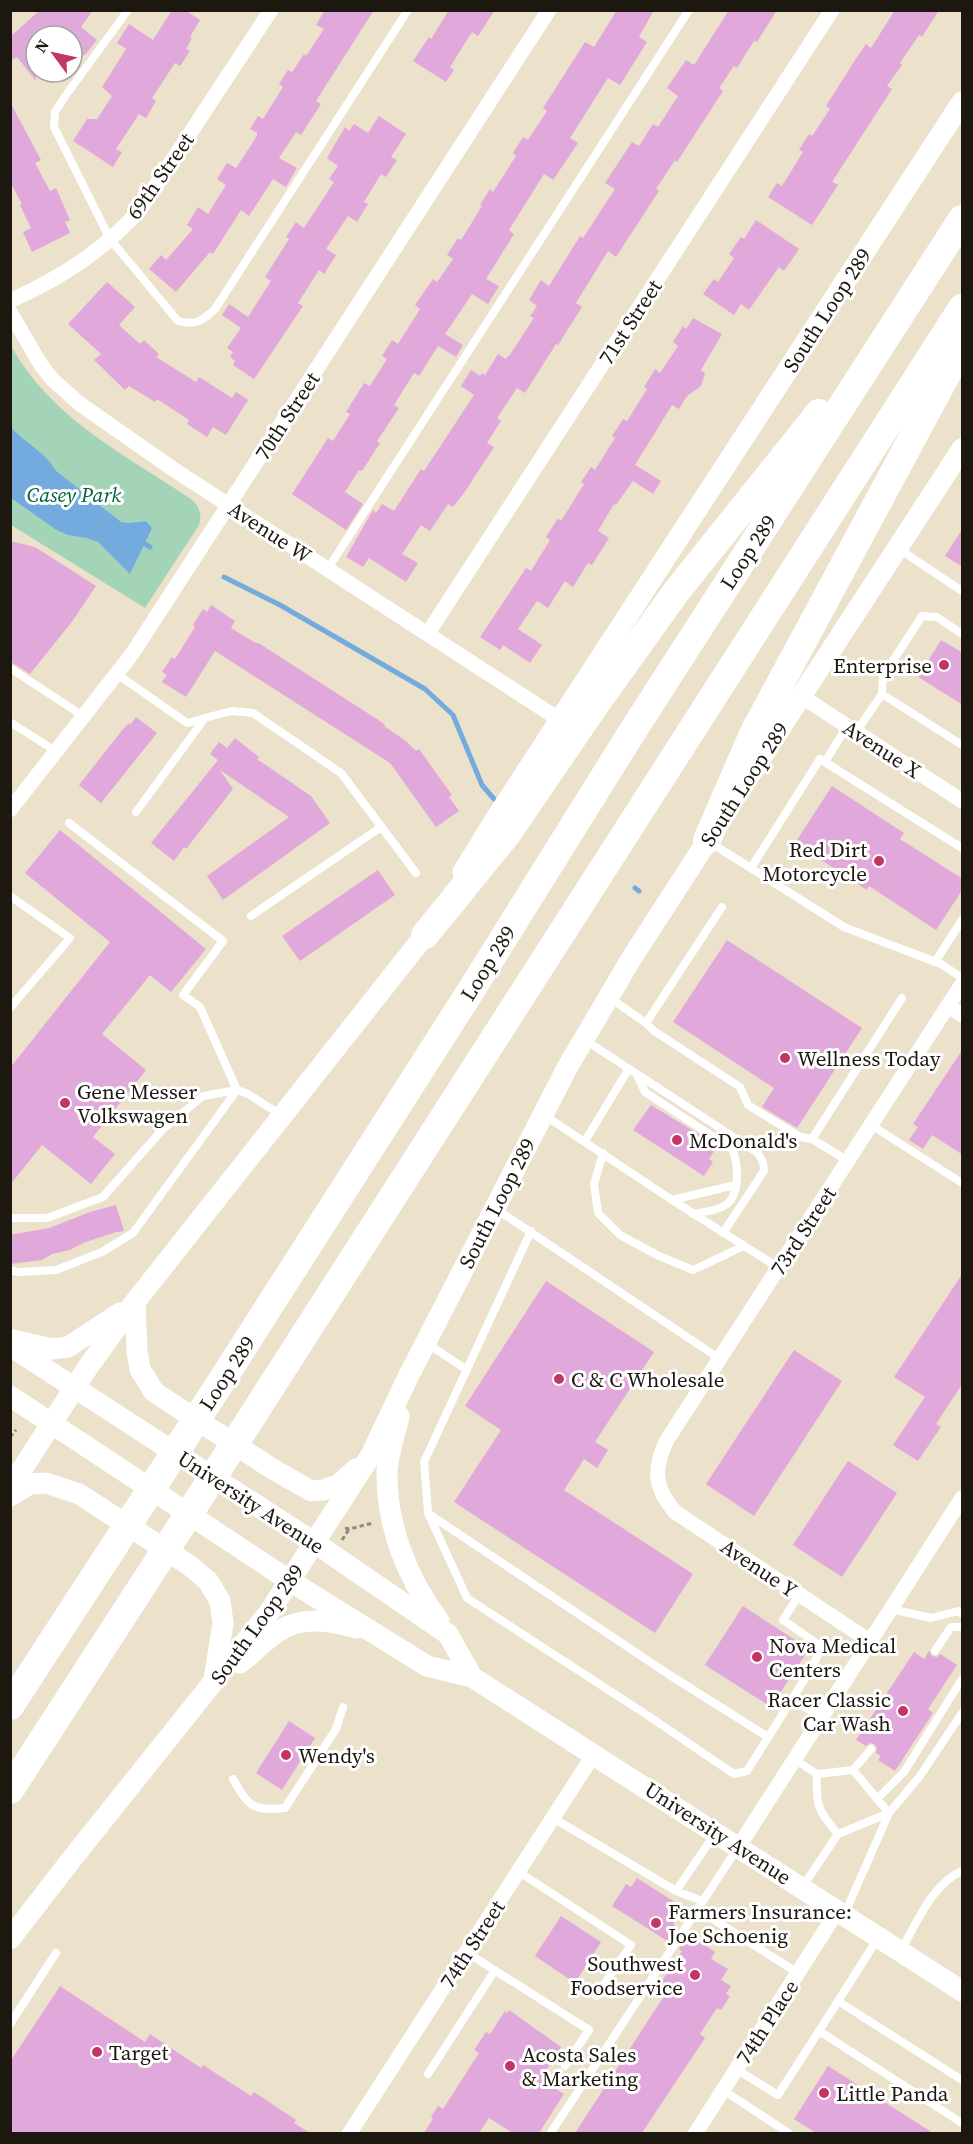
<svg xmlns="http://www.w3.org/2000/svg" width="973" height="2144" font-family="'Source Serif 4',serif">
  <rect width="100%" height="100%" fill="#ece1ca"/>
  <!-- green -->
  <path fill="#a4d4b8" d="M10,344C49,417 125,455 191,499C200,506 202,515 199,525L145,608L11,525Z"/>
  <!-- water -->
  <path fill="#74abdf" d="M10,426C23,442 46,452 55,470L121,522L130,523L146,521L152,528L130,574L98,542L87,538L68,535L55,529L11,498Z"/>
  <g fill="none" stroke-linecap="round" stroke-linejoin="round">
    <!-- stream -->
    <path stroke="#74abdf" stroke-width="5" d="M145,544L150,547
      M224,577L280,605L425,689L453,715L482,785L494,799
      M635,888L639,891"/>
  </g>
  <!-- building -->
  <path fill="#e1a8db" d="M40,10H93L81,27L97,40L85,55H79L72,49V36H36V81L17,57L10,61V37Z
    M172,10H185L200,20L190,37L192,38L186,49L190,51L180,66L175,63L152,98L156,101L146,118L139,114L116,149L122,152L113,167L73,141L87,119H97L112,96L102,87L126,49L117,43L129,24L153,40Z
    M325,10H374L316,101L321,104L301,135L296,132L279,158L297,168L286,187L273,179L249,216L241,210L213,254L210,252L176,292L149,269L161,255L166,260L193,229L187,225L198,207L208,214L226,185L217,179L227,163L236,168L257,136V133L250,129L258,116L263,119L283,87L279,84L288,70L292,72L304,54L306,56L324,29L316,25Z
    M449,10H495L478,36L472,32L450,67L454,70L446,82L413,61L429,37L431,39Z
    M617,10H654L639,37L647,42L620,85L608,78L570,138L578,143L553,180L544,174L509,230L514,234L486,279L499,286L488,304L472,294L445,334L463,345L456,357L438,346L419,376L414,373L394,405L399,408L377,441L380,443L362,471L359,470L345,492L363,504L346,530L292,494L328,438L333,441L350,414L346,412L364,383L370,386L387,359L382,356L392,340L398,344L420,309L415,305L433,279L437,282L453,259L447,255L458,238L461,240L482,206L480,205L490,189L493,192L516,156L513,153L523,137L528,140L547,111L543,108L585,42L594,47Z
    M729,10H777L757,42L754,41L737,68L734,66L719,88L723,91L677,162L675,160L656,189L659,191L616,257L608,251L576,303L582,307L558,345L556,344L525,393L517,388L497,418L501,421L487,443L494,447L464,493L453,507L448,504L430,531L421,525L402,554L418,563L406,582L369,558L363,567L346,557L373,510L376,513L382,504L394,511L421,469L424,471L474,395L461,386L471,370L480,376L482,373L485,375L498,354L506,359L508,356H509L534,318L530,316L537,306L529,300L541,280L549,286L580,236L583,238L615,189L605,183L632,142L639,146L653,124L658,127L678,96L667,88L686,60L694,65Z
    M895,10H939L922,37L919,35L900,63L902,65L887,86L892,89L832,182L838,185L812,225L768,197L777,183L782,186L803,152L799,150L809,134L812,136L830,109L826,106L855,60L866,44L871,48Z
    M10,102L41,160L35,163L50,191L56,188L70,220L65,222L70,233L32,252L23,232L31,228L20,205L22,204L10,182Z
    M379,116L406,134L391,157L397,160L386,177L381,174L364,202L368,204L357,222L348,216L326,249L336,255L324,274L319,270L298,303L303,306L254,379L233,365L235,361L230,357L233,352L227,348L241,328L222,315L229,304L248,317L271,281L265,277L289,239L286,237L296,222L304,228L334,182L329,179L338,166L327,158L345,127L349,131L354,124L368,133Z
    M756,220L799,249L784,271L779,267L749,310L741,304L734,315L703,294L714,279L718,282L734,258L729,254L741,237L744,239Z
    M107,282L135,307L119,325L140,344L144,340L159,354L156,357L196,382L199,377L232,398L236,392L248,400L226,435L213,427L207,437L187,424L189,420L157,399L155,402L129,386L125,390L94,360L101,354L68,324Z
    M693,318L722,334L701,370L705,373L701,386L687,396L679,409L672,405L635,465L661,481L653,494L633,481L616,505L614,504L598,531L609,538L592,565L588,563L573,587L565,581L548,608L537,601L518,629L542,645L530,663L503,645L500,650L480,637L526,568L531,571L550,540L546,537L558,518L561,521L584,484L581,482L591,467L595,470L615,438L612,436L623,419L627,421L647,389L644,387L655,369L660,373L678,346L673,342L683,326L686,329Z
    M963,528V567L945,556Z
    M10,541L35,547L96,586L71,623L30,674L11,662Z
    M211,605L235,621L231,628L254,642L260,644L380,721L385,725L384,726L406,741L416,751L419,749L452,795L449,797L459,811L436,827L390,763L215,651L186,697L162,682L167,675L162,672L172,657L175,659L195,627L193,625L203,609L207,612Z
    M941,640L963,653V705L918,677Z
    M136,717L157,733L101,803L79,785L124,728L129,723L130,725Z
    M235,738L259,757L257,759L311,796L330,823L223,900L207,876L289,817L220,770L233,789L186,849L184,847L174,861L151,843L218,760L210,754L219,742L227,748Z
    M832,786L904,833L900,839L963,879V889L936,930L869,886L867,890L795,843Z
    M60,830L206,949L171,992L150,975L102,1034L146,1070L93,1137L115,1154L91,1184L42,1145L10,1185V1068L110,942L25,873Z
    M378,870L395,895L300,961L282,936Z
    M727,940L862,1028L797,1128L762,1107L774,1088L673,1022Z
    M963,1049V1155L932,1135L923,1149L909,1140L918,1127L913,1124Z
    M651,1105L705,1138V1141L716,1148L709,1159L713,1162L704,1176L633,1130Z
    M116,1205L124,1231L116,1232L83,1243L70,1250L52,1254L42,1260L10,1264V1235L49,1228L90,1212Z
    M963,1273V1383L936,1424L941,1427L918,1461L893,1445L925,1397L894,1377Z
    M546,1281L654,1352L595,1442L608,1450L597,1468L584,1459L564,1490L693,1574L655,1633L454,1502L501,1430L465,1406Z
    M794,1350L842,1381L754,1516L706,1484Z
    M848,1461L897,1493L842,1577L793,1545Z
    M743,1606L809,1649L771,1707L705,1665Z
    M929,1651L932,1656L937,1657L940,1654L957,1665L928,1709L933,1713L895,1771L878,1760L881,1756L876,1753L877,1748L874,1744L870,1743L866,1746L856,1740L914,1652L924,1659Z
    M289,1721L315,1738L282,1790L256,1773Z
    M637,1878L684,1908L673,1924L678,1928L669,1942L612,1906L626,1884L631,1887Z
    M561,1916L601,1942L575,1983L535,1956Z
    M688,1934L715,1952L711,1959L728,1969L721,1980L731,1986L726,1994L730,1996L721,2010L717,2008L700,2034L705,2038L642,2133H575L668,1990L660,1984L682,1951L679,1949Z
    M60,1986L145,2042L150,2034L201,2068L203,2065L251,2096L254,2092L296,2120L294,2123L310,2133H10V2062Z
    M509,2010L561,2047L541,2079L564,2094L539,2133H513L489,2118L479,2133H424L433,2119L431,2117L438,2106L443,2109L479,2053L474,2050L486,2032L490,2034L505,2011L508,2013Z
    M828,2066L933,2133H816L794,2119Z"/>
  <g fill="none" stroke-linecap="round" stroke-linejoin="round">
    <!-- path -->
    <path stroke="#918979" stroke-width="3" stroke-dasharray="4.5 3" stroke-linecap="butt" d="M10,1437L16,1430
      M345,1528L349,1529L373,1523
      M342,1540L349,1529"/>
    <!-- service -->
    <path stroke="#fff" stroke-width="8" d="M128,10L66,95L55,112L54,127L110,239L178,321C195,326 202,321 215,309L408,10
      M899,549L962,591
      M327,570L689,10
      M10,668L83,716
      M117,674L187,723L231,711L253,713L341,773L416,873
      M882,694L883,676L922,616L937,617L962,634
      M10,722L57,752
      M856,732L882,694L962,745
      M825,762L847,726
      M136,812L205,718
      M711,843L844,927L941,964L962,978
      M751,868L820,759L962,848
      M10,896L70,938L10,1008
      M251,916L381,827
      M935,962L962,920
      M610,998L646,1023L654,1031L740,1087L748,1105L800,1137L812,1139L848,1161
      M646,1023L722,907
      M585,1040L758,1153L763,1162L764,1171L723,1233
      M638,1077L645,1092L732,1149C739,1165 741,1199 722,1207C714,1211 703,1212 693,1214
      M544,1115L672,1200L779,1268
      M871,1125L962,1183
      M812,1139L902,998
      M585,1141L628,1070
      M603,1153L594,1184L598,1213L620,1235L659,1256L693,1270L744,1246
      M672,1200L735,1185
      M496,1209L720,1359
      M10,1218H47L103,1197L162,1130L203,1096L237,1090L200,1007L183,995L223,941L69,823
      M531,1231L424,1462L428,1513L467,1598L647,1715L734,1774L747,1771L811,1669L822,1647L783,1620L799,1595
      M10,1270L17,1272L56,1270L102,1252L133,1233L237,1090L248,1094L281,1115
      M428,1344L467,1370
      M429,1514L668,1674L768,1737
      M891,1609L931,1618L958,1611L962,1614
      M935,1651L951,1627H962
      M792,1699L821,1717
      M794,1759L817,1774C816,1805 817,1810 838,1834
      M853,1770L871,1749
      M233,1779C249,1807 252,1811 285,1808L336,1729L343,1707
      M877,1799L904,1772L962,1679
      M553,1818L676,1891L702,1901
      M519,1872L631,1945L596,1996
      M803,1886L838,1834L889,1813L853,1770L817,1774
      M676,1891L714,1835
      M845,1913L889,1813L920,1776L962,1713
      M708,1916L798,1973
      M901,1950C917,1923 932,1884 962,1871
      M466,1952L589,2030L565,2066
      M838,2001L962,2080
      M10,2024L56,1953
      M819,2031L878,1938
      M736,2069L778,2095L819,2031L962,2123
      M428,2074L495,1970
      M723,2090L790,2134
      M550,2134L737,1849"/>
    <!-- minor -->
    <path stroke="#fff" stroke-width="15" d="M10,301C62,277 100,253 139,211L271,10
      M10,312L41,365L53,380L80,404L173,469L560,720
      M428,633L832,10
      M801,696L962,801
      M10,810L132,654L549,10
      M948,1006L962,1015
      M871,1642L675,1512C654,1488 653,1468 667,1440L962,984
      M739,1846L962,1498
      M349,2134L594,1754
      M695,2134L838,1910"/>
    <!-- secondary -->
    <path stroke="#fff" stroke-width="21" d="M738,793L962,449
      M463,872L493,823L962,102
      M135,1302L137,1351L140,1369L154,1392L271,1468L311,1491L323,1490L338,1485L356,1469
      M13,1340L52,1349L68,1347L120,1313
      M10,1346L315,1543L448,1634L472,1677
      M10,1396L290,1581L427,1666L472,1677L962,1991
      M399,1416C395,1435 387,1456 387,1475C387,1528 408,1579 439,1621
      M10,1488L88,1367L135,1302L425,935L431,924
      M10,1496L30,1484L46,1483L79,1494L189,1565L208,1581L220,1601L223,1623L214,1680
      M240,1663C253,1653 265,1640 279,1631C301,1616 333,1621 356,1628
      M10,1939L71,1860L270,1611L371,1455L408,1377L567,1068L631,959L715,829"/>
    <!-- motorway -->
    <path stroke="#fff" stroke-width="28" d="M707,840L754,732L962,346
      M425,935L507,834L595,705L676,592L819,413
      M10,1706L217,1388L470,992L634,729L962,219
      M10,1790L255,1412L962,308"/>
  </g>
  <!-- markers -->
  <g fill="#c23566" stroke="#fff" stroke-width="2">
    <circle cx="944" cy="665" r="6"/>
    <circle cx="879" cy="861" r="6"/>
    <circle cx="785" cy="1058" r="6"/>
    <circle cx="65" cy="1103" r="6"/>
    <circle cx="677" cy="1140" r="6"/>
    <circle cx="559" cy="1379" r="6"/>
    <circle cx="757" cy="1657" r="6"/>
    <circle cx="903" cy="1711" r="6"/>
    <circle cx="286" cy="1755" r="6"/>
    <circle cx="656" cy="1923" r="6"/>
    <circle cx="695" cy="1975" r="6"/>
    <circle cx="97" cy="2052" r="6"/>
    <circle cx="510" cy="2066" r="6"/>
    <circle cx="824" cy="2093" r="6"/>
  </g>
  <g text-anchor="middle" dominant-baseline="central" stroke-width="6" stroke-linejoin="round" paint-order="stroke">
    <!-- street labels -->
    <g font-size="21" fill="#1c1810" stroke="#fff">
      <text transform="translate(160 176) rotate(-55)">69th Street</text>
      <text transform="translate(827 310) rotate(-57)">South Loop 289</text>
      <text transform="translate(630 322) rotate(-57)">71st Street</text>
      <text transform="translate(287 416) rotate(-57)">70th Street</text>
      <text transform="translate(270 532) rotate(33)">Avenue W</text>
      <text transform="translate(748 552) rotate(-57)">Loop 289</text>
      <text transform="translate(882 749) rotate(33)">Avenue X</text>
      <text transform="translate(744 784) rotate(-57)">South Loop 289</text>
      <text transform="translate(488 963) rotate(-58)">Loop 289</text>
      <text transform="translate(497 1203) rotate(-63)">South Loop 289</text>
      <text transform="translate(803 1231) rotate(-57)">73rd Street</text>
      <text transform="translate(227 1373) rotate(-57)">Loop 289</text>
      <text transform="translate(251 1502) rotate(33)">University Avenue</text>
      <text transform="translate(759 1568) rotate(34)">Avenue Y</text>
      <text transform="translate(257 1624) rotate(-54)">South Loop 289</text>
      <text transform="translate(718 1833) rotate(33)">University Avenue</text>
      <text transform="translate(472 1944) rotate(-57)">74th Street</text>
      <text transform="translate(767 2022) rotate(-57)">74th Place</text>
    </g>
    <!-- park labels -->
    <g font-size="21" font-style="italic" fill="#00603b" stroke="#fff">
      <text x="74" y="494">Casey Park</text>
    </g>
    <!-- poi labels -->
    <g font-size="21" fill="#1c1810" stroke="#fff" text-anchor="start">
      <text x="932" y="665" text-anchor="end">Enterprise</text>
      <text x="867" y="849" text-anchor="end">Red Dirt<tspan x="867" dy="24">Motorcycle</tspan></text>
      <text x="797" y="1058">Wellness Today</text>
      <text x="77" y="1091">Gene Messer<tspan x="77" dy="24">Volkswagen</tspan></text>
      <text x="689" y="1140">McDonald's</text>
      <text x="571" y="1379">C &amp; C Wholesale</text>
      <text x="769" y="1645">Nova Medical<tspan x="769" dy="24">Centers</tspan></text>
      <text x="891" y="1699" text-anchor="end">Racer Classic<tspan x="891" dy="24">Car Wash</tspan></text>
      <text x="298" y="1755">Wendy's</text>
      <text x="668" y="1911">Farmers Insurance:<tspan x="668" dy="24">Joe Schoenig</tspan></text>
      <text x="683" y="1963" text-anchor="end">Southwest<tspan x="683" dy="24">Foodservice</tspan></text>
      <text x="109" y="2052">Target</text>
      <text x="522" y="2054">Acosta Sales<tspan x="522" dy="24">&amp; Marketing</tspan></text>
      <text x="836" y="2093">Little Panda</text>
    </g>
  </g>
  <!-- border -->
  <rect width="973" height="2144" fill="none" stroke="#1c1810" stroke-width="24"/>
  <!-- north arrow -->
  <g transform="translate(54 54) rotate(303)"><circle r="28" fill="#ffffff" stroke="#a4a39f" stroke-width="1.5"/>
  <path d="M0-4.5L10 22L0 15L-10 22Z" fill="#c23566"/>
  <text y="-9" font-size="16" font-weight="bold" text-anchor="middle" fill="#1c1810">N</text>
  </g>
</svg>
